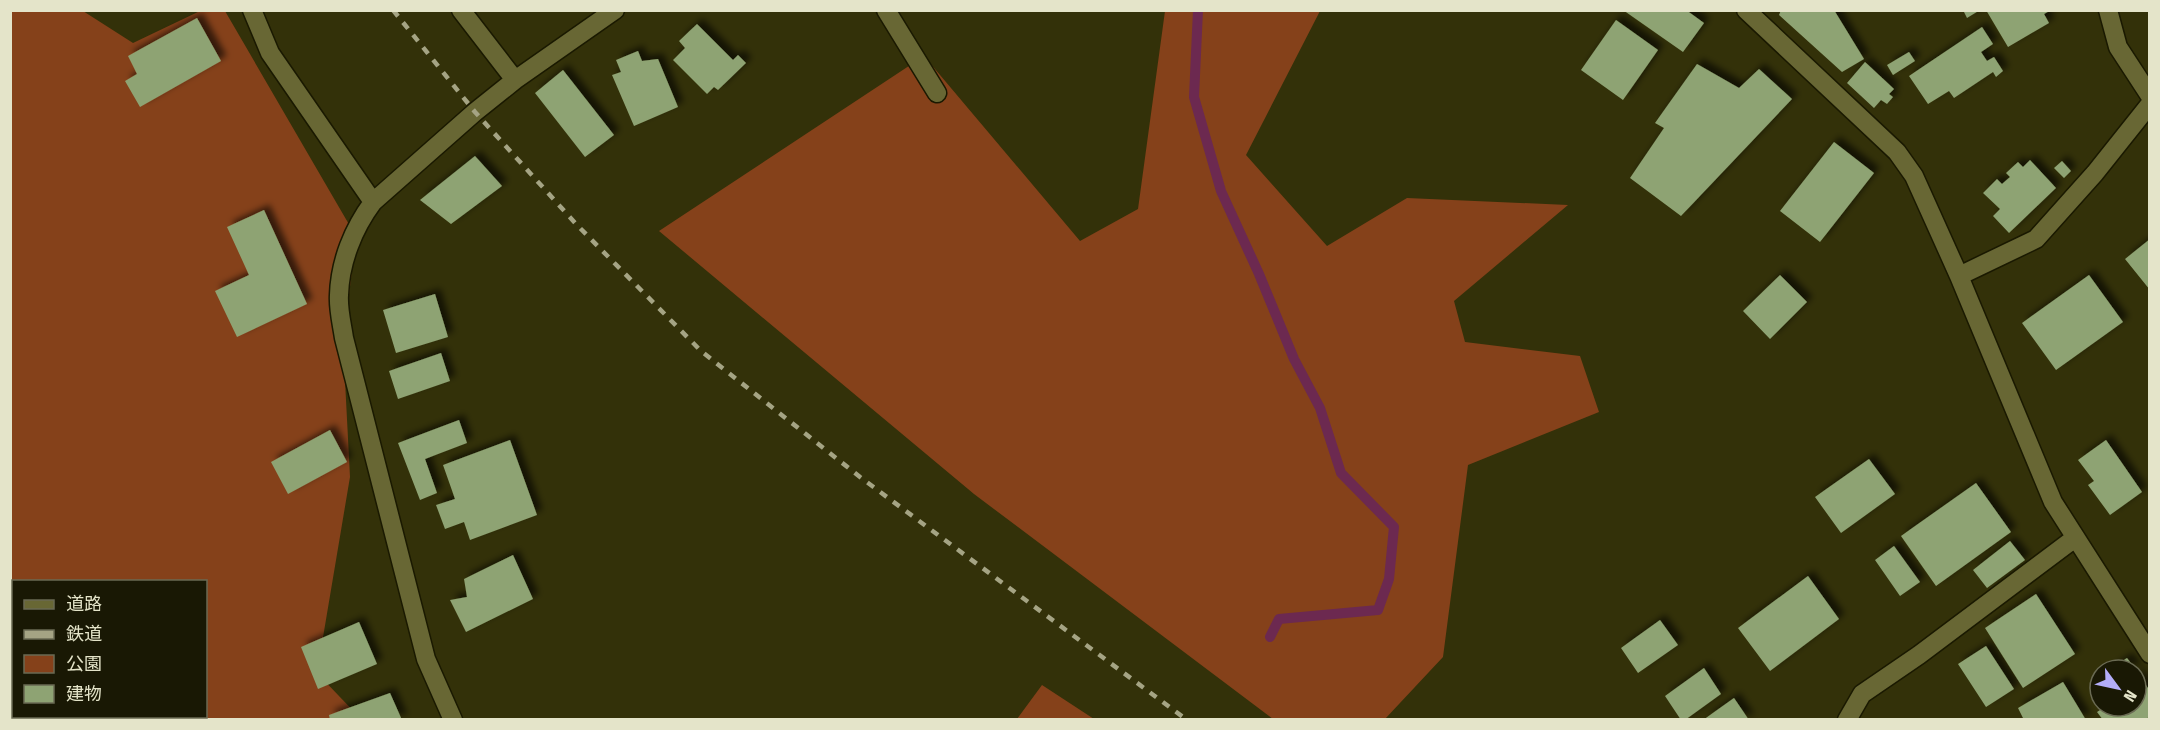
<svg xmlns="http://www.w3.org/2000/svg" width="2160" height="730" font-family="'Fira Sans Condensed','Noto Sans JP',sans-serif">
  <defs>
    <filter id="shadow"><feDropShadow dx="5.5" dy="-5.5" stdDeviation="3" flood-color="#0009"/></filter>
  </defs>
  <rect width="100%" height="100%" fill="#333109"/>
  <!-- green -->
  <path fill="#85411a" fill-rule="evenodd" d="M10,11H83L133,43L200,11H225L354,233V255L343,342L350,477L317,673L361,719H11ZM14,582H206V716H14Z
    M1165,11H1320L1246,155L1327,246L1407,198L1568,205L1454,301L1465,342L1580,356L1599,412L1468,465L1443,657L1385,719H1273L974,494L659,231L924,56L1080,241L1138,209Z
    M1042,685L1094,719H1017Z"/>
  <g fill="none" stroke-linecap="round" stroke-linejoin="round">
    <!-- stream -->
    <path stroke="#6c2950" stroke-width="10" d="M1198,10L1194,97L1221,191L1259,274L1294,359L1320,408L1341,473L1394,527L1389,579L1378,610L1279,619L1270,637"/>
  </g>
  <!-- building -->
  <path fill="#8ea373" filter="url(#shadow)" d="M1623,10H1686L1704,23L1683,52Z
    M1781,10H1834L1864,59L1842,72L1779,15Z
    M1963,10H1980L1967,18Z
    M1986,10H2051L2044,14L2049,23L2008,47Z
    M197,18L221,61L140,107L125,81L137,74L128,56Z
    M1616,20L1658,50L1623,100L1581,70Z
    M697,24L733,60L738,55L746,63L718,90L714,87L707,94L673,60L685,48L679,41Z
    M1982,27L1993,44L1981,52L1987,61L1994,57L2003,71L1996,77L1993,72L1954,98L1949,91L1928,104L1909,76Z
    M638,51L642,61L658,59L678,107L634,126L612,75L621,72L616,60Z
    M1909,52L1915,61L1893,75L1887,65Z
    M1865,62L1894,89L1889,94L1893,97L1887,104L1881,100L1874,108L1847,83Z
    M1697,64L1739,88L1759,69L1792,99L1681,216L1630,178L1664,128L1655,123Z
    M563,70L614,135L585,157L535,93Z
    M1834,142L1874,173L1820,242L1780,211Z
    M475,156L502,186L451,224L420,200Z
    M2030,160L2056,188L2009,233L1993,216L2000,209L1983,193L1997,179L2002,184L2010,177L2006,173L2018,162L2023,167Z
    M2062,161L2071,171L2064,178L2054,168Z
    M264,210L307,304L237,337L215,291L249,275L227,227Z
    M2150,239V290L2125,259Z
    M1780,275L1807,302L1770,339L1743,311Z
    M2089,275L2123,322L2056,370L2022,323Z
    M435,294L448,337L396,353L383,310Z
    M441,353L450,381L398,399L389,371Z
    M459,420L467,443L425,459L437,493L420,500L398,443Z
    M330,430L347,462L288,494L271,462Z
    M510,440L537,515L470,540L464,522L445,529L436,505L455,499L443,465Z
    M2106,440L2142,492L2110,515L2088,485L2094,481L2078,460Z
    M1869,459L1895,494L1841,533L1815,497Z
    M1976,483L2011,532L1936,586L1901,536Z
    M2010,541L2025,560L1987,588L1973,570Z
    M1894,546L1920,582L1900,596L1875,560Z
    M513,555L533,599L466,632L450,600L467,597L464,579Z
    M1808,576L1839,619L1770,671L1738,628Z
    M2036,594L2075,654L2023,688L1985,628Z
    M1660,620L1678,645L1638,673L1621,648Z
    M359,622L377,664L318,689L301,647Z
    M1986,646L2014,689L1986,707L1958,664Z
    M2127,658L2136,670H2109Z
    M1704,668L1721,694L1685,720H1681L1665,696Z
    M2136,671L2150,691V716L2145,720H2103L2097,712L2106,706H2136Z
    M2063,682L2086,720H2024L2018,708Z
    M390,693L402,720H330L329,715Z
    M1734,698L1749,720H1703Z"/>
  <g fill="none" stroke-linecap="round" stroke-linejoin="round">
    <!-- minor casing -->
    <g stroke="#1a1901" stroke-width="21">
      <path id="minor" d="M252,10L270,53L373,202
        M886,10L937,93
        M1746,10L1897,152L1914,176L1959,276L2053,502L2150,654
        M2108,10L2118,47L2150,96
        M515,80L615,10
        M1959,276L2036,239L2095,173L2150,104
        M453,720L426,659L344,338C342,324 338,309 339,295C340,262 353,229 373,202L475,112L515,80L461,10
        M1847,720L1862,694L1919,655L2075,538"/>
    </g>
    <!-- minor -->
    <use href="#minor" stroke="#686734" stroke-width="18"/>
    <!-- rail -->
    <path stroke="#a5a484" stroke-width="4.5" stroke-dasharray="8 8" stroke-linecap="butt" d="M393,10L475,112L576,224L701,351L860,477L1187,720"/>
  </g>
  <!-- border -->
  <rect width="2160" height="730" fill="none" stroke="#e4e4c9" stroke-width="24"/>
  <!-- legend -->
  <rect x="12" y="580" width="195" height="138" fill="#191804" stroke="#6a6a53" stroke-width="1.5"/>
  <rect x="24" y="600" width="30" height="9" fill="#686734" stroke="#6a6a53" stroke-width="1.5"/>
  <text x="66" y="610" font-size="18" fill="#e4e4c9">道路</text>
  <rect x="24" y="630" width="30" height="9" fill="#a5a484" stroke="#6a6a53" stroke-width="1.5"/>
  <text x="66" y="640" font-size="18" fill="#e4e4c9">鉄道</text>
  <rect x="24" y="655" width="30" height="18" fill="#85411a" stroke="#6a6a53" stroke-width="1.5"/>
  <text x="66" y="670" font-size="18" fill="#e4e4c9">公園</text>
  <rect x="24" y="685" width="30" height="18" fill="#8ea373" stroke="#6a6a53" stroke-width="1.5"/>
  <text x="66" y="700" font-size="18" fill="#e4e4c9">建物</text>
  <!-- north arrow -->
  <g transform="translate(2118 688) rotate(123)"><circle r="28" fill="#191804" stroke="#6a6a53" stroke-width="1.5"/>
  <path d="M0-4.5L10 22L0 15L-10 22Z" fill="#b3adf9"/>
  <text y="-9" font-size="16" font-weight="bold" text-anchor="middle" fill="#e4e4c9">N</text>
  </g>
</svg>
